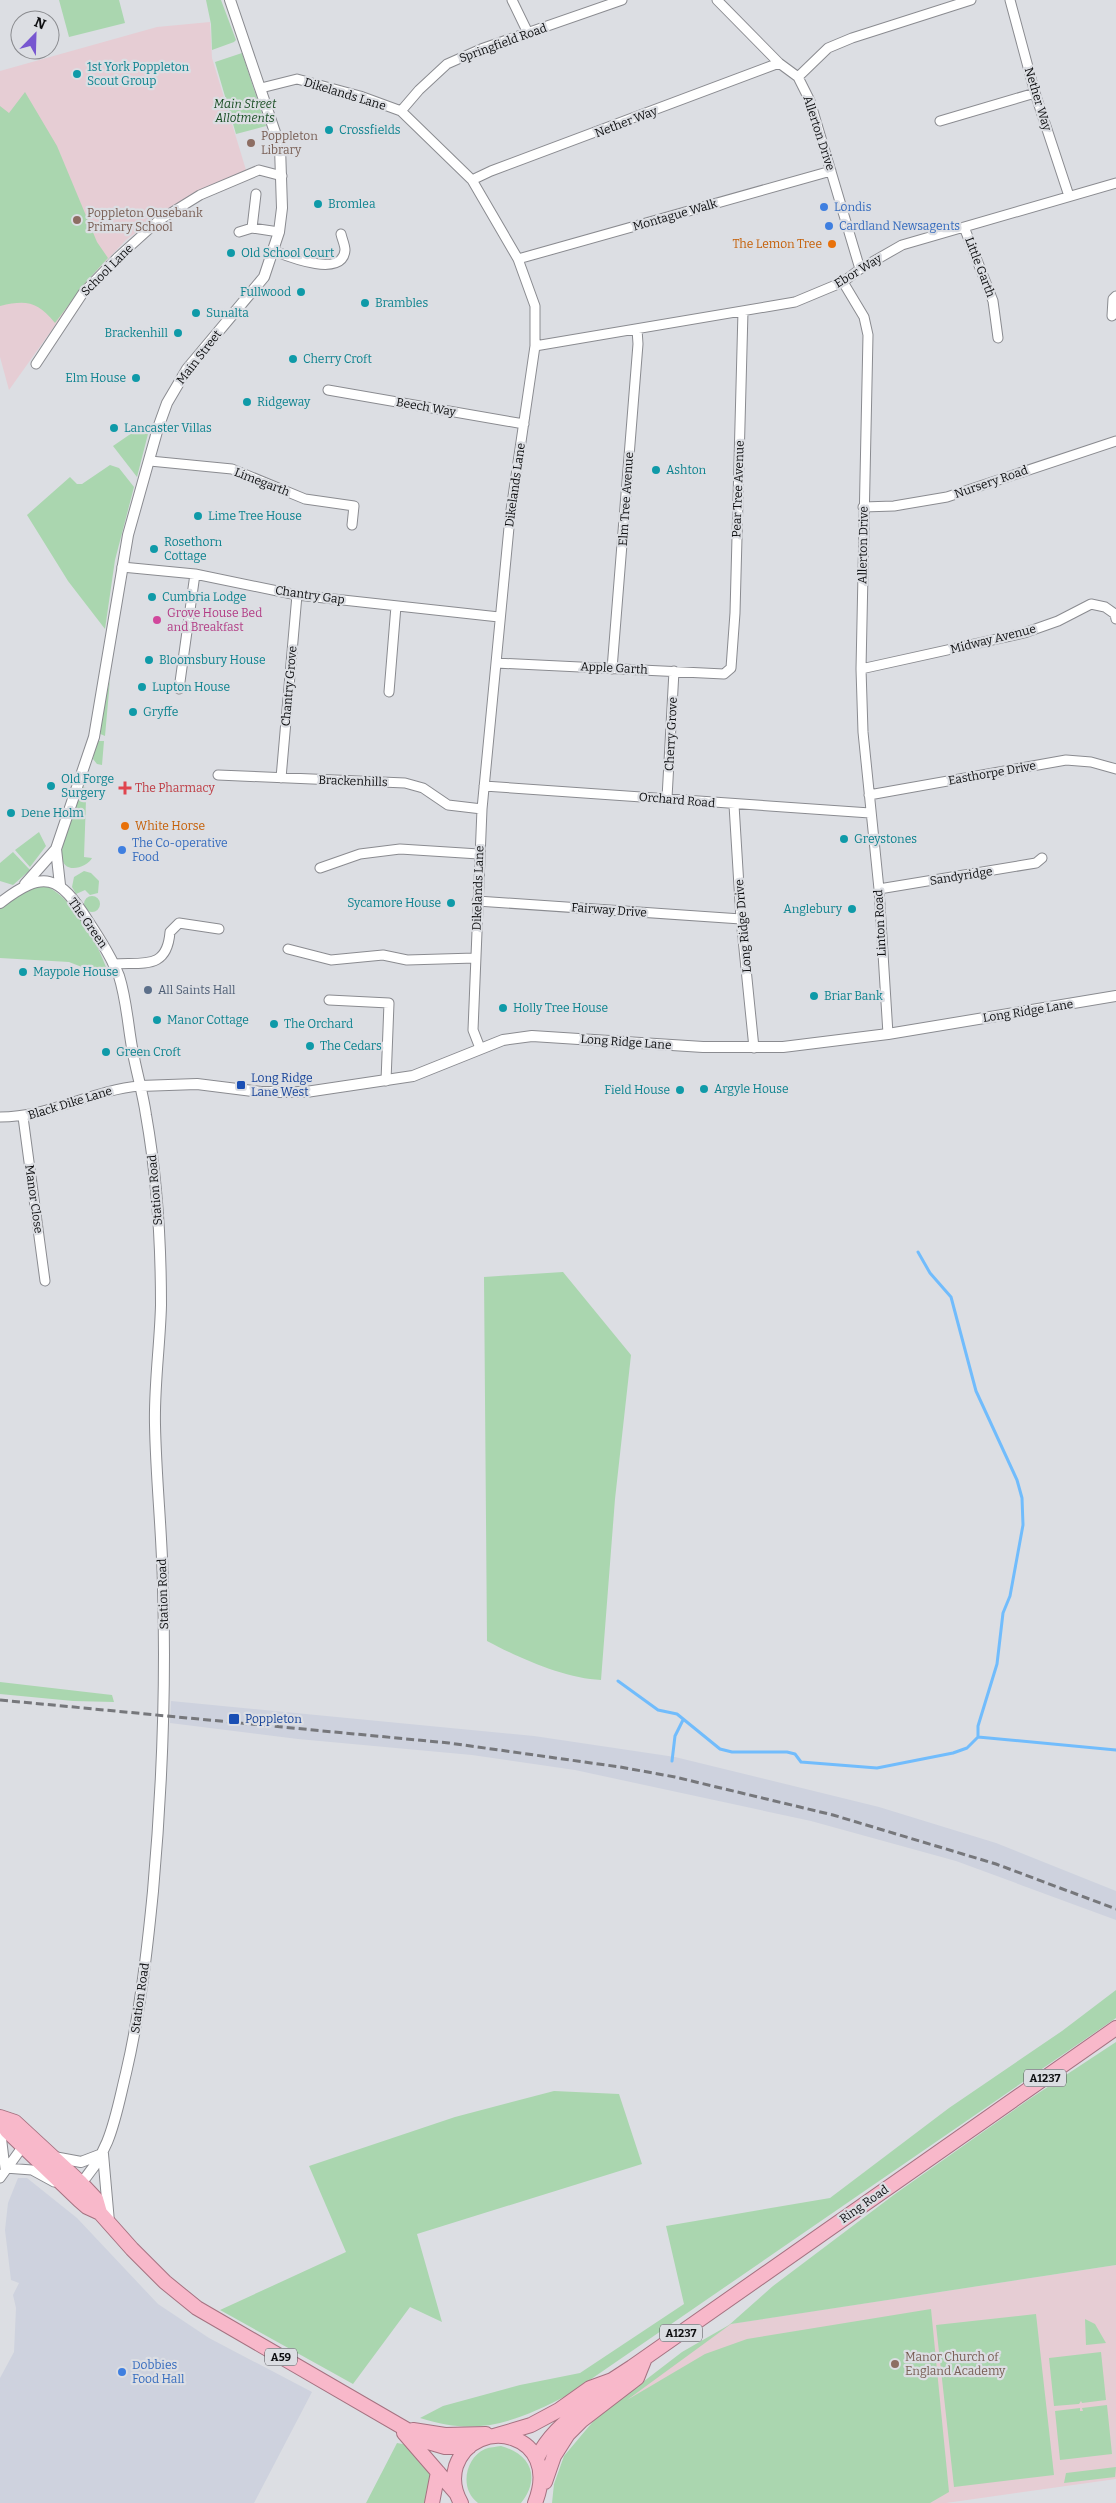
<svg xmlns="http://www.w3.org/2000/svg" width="1116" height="2503" font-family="Bitter,serif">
  <rect width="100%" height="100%" fill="#dcdee3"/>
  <!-- built -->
  <path fill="#ced2de" d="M171,1701L534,1736L675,1757L879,1807L996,1843L1116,1891V1920L956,1861L811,1821L575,1770L472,1755L298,1739L170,1723Z
    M18,2178H27L77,2218L158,2304L209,2338L312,2392L254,2503H0V2378L14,2352L16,2308L13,2295L19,2283L11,2280L5,2230L8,2203Z"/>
  <!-- education -->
  <path fill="#e6cdd4" d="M210,22L212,58L246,170L183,200L127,239L86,282L9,390L0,357V71L157,27Z
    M1116,2265V2479L946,2503H606L620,2404L730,2324Z"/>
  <!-- green -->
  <path fill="#aad6af" d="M59,0H119L125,23L69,37Z
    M206,0H221L236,40L234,42L212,50L211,24Z
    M242,53L266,126L236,134L215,62Z
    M25,92L57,146L97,242L108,258L86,282L55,323C37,301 26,300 0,306V106L9,113Z
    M145,424L149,430L137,477L113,446Z
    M110,465L119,468L134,487L115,560L105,629L68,581L27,515L70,477L77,484H82Z
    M110,680L105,736L98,733Z
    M96,741H104L102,765L97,764L93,759Z
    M83,787L94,791L86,800L84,857L92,858C87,868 59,877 62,851C64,829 76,807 83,787Z
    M39,832L46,846L30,867L15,850Z
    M13,852L30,870L13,885L0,881V863Z
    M84,871L91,873L99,881L98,893L90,895L85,890L76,894L72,887L74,877Z
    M44,885C75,898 100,947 110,978L69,962L0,958V909L25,890Z
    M84 904a8 8 0 1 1 16 0a8 8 0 1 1-16 0Z
    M563,1272L631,1355L615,1499L601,1680C566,1679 519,1658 487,1641L484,1277Z
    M0,1682L112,1695L114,1702L73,1701L0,1694Z
    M1116,1990V2018L568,2395C515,2422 479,2437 420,2418L443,2406L520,2385L580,2373L684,2304L666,2226L830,2198L949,2108L1062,2031Z
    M1116,2042V2265L731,2324L627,2400L705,2354L747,2339L931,2309L949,2492L930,2503H552L554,2484L564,2456L596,2418L682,2352L729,2325L773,2286L895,2194L1031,2098Z
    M554,2091L619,2094L642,2164L417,2234L442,2322L410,2307L353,2384L220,2310L346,2252L309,2166L455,2117Z
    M1036,2314L1054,2475L954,2487L936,2325Z
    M1085,2319L1095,2324L1106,2343L1086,2345Z
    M1101,2352L1106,2400L1082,2403L1081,2401L1079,2404L1054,2406L1049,2358Z
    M1107,2405L1112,2454L1060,2460L1055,2411L1080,2408V2411H1083L1082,2408Z
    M397,2443L408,2445L434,2475L432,2491L425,2503H366Z
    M501,2446C531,2454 541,2478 521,2503H478C459,2489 465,2458 485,2449C490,2447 496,2447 501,2446Z
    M1116,2467L1115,2477L1064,2483L1066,2473Z"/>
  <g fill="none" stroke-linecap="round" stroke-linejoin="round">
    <!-- stream -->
    <path stroke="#71bcfc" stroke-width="3" d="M918,1252L930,1273L951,1297L976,1391L1017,1480L1022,1498L1023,1525L1010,1596L1003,1613L997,1664L978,1726V1737
      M618,1681L658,1710L677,1714L720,1749L732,1752H787L795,1754L801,1762L877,1768L953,1753L967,1748L978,1737L1116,1750
      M672,1761L675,1736L683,1720"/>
    <!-- minor casing -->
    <g stroke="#8a8b90" stroke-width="11">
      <path id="minor" d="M512,0L528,33
        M717,0L779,63L798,77L810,101L860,269
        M1010,0L1035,93L1069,196
        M798,77L828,48L852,38L971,0
        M261,88L297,79L360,96L401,111L472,180L518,259L535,306V346L510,517L482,809L473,1030L480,1048
        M401,111L419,90L447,64L481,49L622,0
        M940,121L1035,93
        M472,180L491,171L779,63
        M256,194L252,228L279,232
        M964,227L993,301L998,338
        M239,232L252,228
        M274,251C287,256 343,279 345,250C345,245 342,239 341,234
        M518,259L831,171
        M843,282L864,317L868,335L861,669L863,732L879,889L888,1034
        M1112,316L1113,299L1116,296
        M535,346L795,302L843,282L860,269L902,245L1116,183
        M36,364L83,293L118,257L158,221L200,195L259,170L282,176
        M328,390L524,424
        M150,461L232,469L305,499L354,506L352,525
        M863,507L894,506L947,497L1116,441
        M122,567L195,574L297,595L499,617
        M496,663L724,674L731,668L735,613L743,311
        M612,669L638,344L637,329
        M861,669L1024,633L1058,621L1091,604L1105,607L1115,614L1116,619
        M179,689L195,574
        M389,692L396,606
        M218,775L405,783L423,788L448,805L482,809
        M281,778L297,595
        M484,786L870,813
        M869,795L1066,760L1091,762L1116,769
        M667,798L674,671
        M734,805L741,919L754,1048
        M320,868L360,854L400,849L479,854
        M879,889L1036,863L1042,858
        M477,901L741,919
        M288,949L331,960L383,955L407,960L475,958
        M113,964C144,962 167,970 170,932L179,923L219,929
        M329,1000L389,1003L386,1081
        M0,1117C49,1117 92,1090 140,1086
        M23,1117L45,1281
        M0,2126L5,2168
        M5,2168L32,2170L54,2182
        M0,2178L26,2142"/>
    </g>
    <!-- tertiary casing -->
    <g stroke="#8a8b90" stroke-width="12">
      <path id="tertiary" d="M25,884L56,849
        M60,885L56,849L94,737L128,535L158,428L167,403L187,369L264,277L279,232L282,208L280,147L230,0
        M0,903C44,869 59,875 88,921C100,939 111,956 119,976C127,1001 128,1028 133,1053C137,1074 143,1094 146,1115C157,1177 161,1242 161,1305C160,1345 154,1385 155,1425C156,1479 162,1533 163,1587C166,1688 162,1790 153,1891C147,1952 140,2013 126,2073C115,2118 111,2153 77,2187
        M140,1086L197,1084L261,1092H306L413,1076L503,1040L532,1036L703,1047H783L888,1034L1116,996
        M103,2154L109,2222
        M54,2157L81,2162L102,2154"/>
    </g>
    <!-- trunk casing -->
    <g stroke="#a57281" stroke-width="16">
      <path id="trunk" d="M0,2117L15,2122L81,2183L96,2199L100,2213L132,2249L165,2282L197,2308L428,2442L445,2447H469
        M0,2119L7,2131L79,2200L87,2207L100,2213
        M413,2430L445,2435L486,2434
        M404,2433L456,2493
        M494,2436L531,2425L559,2410L590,2388L612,2380L632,2367L1116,2028
        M537,2458C555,2422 586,2410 612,2380
        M545,2482L554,2456L568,2434L581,2421L637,2378L645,2358
        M432,2503L438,2472
        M461,2503C454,2491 452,2479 456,2466C475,2413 563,2433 535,2503"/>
    </g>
    <!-- minor -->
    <use href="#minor" stroke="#fff" stroke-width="9"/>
    <!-- tertiary -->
    <use href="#tertiary" stroke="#fff" stroke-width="10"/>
    <!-- trunk -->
    <use href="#trunk" stroke="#f8b8ca" stroke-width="14"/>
    <!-- rail -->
    <path stroke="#76777b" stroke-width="3" stroke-dasharray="8 4" stroke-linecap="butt" d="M0,1700L449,1743L620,1767L675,1777L833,1815L996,1864L1116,1909"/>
  </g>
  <!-- markers -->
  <g fill="#0f9aa8" stroke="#dcdee3" stroke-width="2">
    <circle cx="77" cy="74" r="5"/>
    <circle cx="329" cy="130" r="5"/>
    <circle cx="318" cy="204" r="5"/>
    <circle cx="231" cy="253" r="5"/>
    <circle cx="301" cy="292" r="5"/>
    <circle cx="365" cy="303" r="5"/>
    <circle cx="196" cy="313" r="5"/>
    <circle cx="178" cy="333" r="5"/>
    <circle cx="293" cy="359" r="5"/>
    <circle cx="136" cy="378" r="5"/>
    <circle cx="247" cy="402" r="5"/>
    <circle cx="114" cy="428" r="5"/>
    <circle cx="656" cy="470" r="5"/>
    <circle cx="198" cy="516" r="5"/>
    <circle cx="154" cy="549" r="5"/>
    <circle cx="152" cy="597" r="5"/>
    <circle cx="149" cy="660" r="5"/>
    <circle cx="142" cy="687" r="5"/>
    <circle cx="133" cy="712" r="5"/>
    <circle cx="51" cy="786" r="5"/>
    <circle cx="11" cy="813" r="5"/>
    <circle cx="844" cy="839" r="5"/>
    <circle cx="451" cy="903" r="5"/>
    <circle cx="852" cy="909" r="5"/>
    <circle cx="23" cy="972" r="5"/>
    <circle cx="814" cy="996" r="5"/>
    <circle cx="503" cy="1008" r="5"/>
    <circle cx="157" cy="1020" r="5"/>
    <circle cx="274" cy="1024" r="5"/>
    <circle cx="310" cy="1046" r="5"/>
    <circle cx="106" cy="1052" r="5"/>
    <circle cx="704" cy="1089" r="5"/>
    <circle cx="680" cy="1090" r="5"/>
  </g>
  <g fill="#8d6e63" stroke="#dcdee3" stroke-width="2">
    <circle cx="251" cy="143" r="5"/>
    <circle cx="77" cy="220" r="5"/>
    <circle cx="895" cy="2364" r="5"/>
  </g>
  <g fill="#3f7fe0" stroke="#dcdee3" stroke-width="2">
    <circle cx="824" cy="207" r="5"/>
    <circle cx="829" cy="226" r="5"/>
    <circle cx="122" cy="850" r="5"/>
    <circle cx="122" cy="2372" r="5"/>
  </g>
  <g fill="#e8710a" stroke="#dcdee3" stroke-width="2">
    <circle cx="832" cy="244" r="5"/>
    <circle cx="125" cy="826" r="5"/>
  </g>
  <circle fill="#d1479c" stroke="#dcdee3" stroke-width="2" cx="157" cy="620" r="5"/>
  <path fill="#e0444e" stroke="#dcdee3" stroke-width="2" d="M122.5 780.5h5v5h5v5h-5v5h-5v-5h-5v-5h5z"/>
  <circle fill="#5c6f8a" stroke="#dcdee3" stroke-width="2" cx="148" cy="990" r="5"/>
  <g fill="#1a4fb4" stroke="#dcdee3" stroke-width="2">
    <rect x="236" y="1080" width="10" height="10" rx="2.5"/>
    <rect x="228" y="1713" width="12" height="12" rx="2.5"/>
  </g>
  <g text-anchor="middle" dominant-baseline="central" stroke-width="4.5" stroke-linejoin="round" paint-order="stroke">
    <!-- shield labels -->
    <g fill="#dcdee3" stroke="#4c4d50" stroke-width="1">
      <rect x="1024" y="2069.5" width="42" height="17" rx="4"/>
      <rect x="660" y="2324.5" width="42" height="17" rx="4"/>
      <rect x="265" y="2348.5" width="32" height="17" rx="4"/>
    </g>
    <g font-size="11" font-weight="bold" fill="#0e0f11">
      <text x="1045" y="2078">A1237</text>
      <text x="681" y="2333">A1237</text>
      <text x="281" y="2357">A59</text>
    </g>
    <!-- street labels -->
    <g font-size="12" fill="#0e0f11" stroke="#dcdee3">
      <text transform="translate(503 43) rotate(-20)">Springfield Road</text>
      <text transform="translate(345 94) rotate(17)">Dikelands Lane</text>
      <text transform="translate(1038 99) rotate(73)">Nether Way</text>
      <text transform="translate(626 122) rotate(-21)">Nether Way</text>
      <text transform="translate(819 133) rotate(72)">Allerton Drive</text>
      <text transform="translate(675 215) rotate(-16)">Montague Walk</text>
      <text transform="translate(980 267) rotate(69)">Little Garth</text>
      <text transform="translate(107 270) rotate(-45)">School Lane</text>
      <text transform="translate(858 271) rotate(-31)">Ebor Way</text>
      <text transform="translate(199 357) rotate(-52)">Main Street</text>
      <text transform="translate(426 407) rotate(10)">Beech Way</text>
      <text transform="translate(262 482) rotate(21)">Limegarth</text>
      <text transform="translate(991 482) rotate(-19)">Nursery Road</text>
      <text transform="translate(515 485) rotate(-82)">Dikelands Lane</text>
      <text transform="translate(738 489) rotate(-88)">Pear Tree Avenue</text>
      <text transform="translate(626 499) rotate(-86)">Elm Tree Avenue</text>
      <text transform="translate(863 545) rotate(-89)">Allerton Drive</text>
      <text transform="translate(310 595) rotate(8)">Chantry Gap</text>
      <text transform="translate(993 639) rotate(-14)">Midway Avenue</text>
      <text transform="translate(614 668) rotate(3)">Apple Garth</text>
      <text transform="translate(289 686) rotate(-85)">Chantry Grove</text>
      <text transform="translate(671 734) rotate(-87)">Cherry Grove</text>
      <text transform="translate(992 773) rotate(-10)">Easthorpe Drive</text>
      <text transform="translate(353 781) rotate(2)">Brackenhills</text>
      <text transform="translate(677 800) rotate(5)">Orchard Road</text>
      <text transform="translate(961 876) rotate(-9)">Sandyridge</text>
      <text transform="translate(478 888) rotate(-88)">Dikelands Lane</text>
      <text transform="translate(609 910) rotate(4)">Fairway Drive</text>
      <text transform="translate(88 923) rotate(55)">The Green</text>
      <text transform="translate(880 923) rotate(-93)">Linton Road</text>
      <text transform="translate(743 926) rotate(-95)">Long Ridge Drive</text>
      <text transform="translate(1028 1011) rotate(-9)">Long Ridge Lane</text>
      <text transform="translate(626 1042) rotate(4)">Long Ridge Lane</text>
      <text transform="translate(70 1103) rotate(-17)">Black Dike Lane</text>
      <text transform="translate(155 1190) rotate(-95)">Station Road</text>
      <text transform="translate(34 1199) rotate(82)">Manor Close</text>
      <text transform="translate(163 1594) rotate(-92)">Station Road</text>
      <text transform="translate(140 1998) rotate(-82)">Station Road</text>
      <text transform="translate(864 2204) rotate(-35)">Ring Road</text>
    </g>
    <!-- culture labels -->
    <g font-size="12" fill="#0d838f" stroke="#dcdee3" text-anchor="start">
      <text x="87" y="67">1st York Poppleton<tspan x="87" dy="14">Scout Group</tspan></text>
      <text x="339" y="130">Crossfields</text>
      <text x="328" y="204">Bromlea</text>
      <text x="241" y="253">Old School Court</text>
      <text x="291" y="292" text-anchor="end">Fullwood</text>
      <text x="375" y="303">Brambles</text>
      <text x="206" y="313">Sunalta</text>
      <text x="168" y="333" text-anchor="end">Brackenhill</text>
      <text x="303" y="359">Cherry Croft</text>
      <text x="126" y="378" text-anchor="end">Elm House</text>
      <text x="257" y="402">Ridgeway</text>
      <text x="124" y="428">Lancaster Villas</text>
      <text x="666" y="470">Ashton</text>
      <text x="208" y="516">Lime Tree House</text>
      <text x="164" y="542">Rosethorn<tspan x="164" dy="14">Cottage</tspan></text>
      <text x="162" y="597">Cumbria Lodge</text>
      <text x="159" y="660">Bloomsbury House</text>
      <text x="152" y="687">Lupton House</text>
      <text x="143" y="712">Gryffe</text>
      <text x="61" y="779">Old Forge<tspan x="61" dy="14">Surgery</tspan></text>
      <text x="21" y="813">Dene Holm</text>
      <text x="854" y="839">Greystones</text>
      <text x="441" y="903" text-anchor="end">Sycamore House</text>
      <text x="842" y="909" text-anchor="end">Anglebury</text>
      <text x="33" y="972">Maypole House</text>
      <text x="824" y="996">Briar Bank</text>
      <text x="513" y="1008">Holly Tree House</text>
      <text x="167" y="1020">Manor Cottage</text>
      <text x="284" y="1024">The Orchard</text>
      <text x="320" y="1046">The Cedars</text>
      <text x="116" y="1052">Green Croft</text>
      <text x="714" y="1089">Argyle House</text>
      <text x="670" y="1090" text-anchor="end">Field House</text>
    </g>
    <!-- park labels -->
    <g font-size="12" font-style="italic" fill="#194e24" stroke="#dcdee3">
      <text x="245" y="104">Main Street<tspan x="245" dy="14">Allotments</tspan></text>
    </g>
    <!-- education labels -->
    <g font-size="12" fill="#785e54" stroke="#dcdee3" text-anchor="start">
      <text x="261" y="136">Poppleton<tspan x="261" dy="14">Library</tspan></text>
      <text x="87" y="213">Poppleton Ousebank<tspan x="87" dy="14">Primary School</tspan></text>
      <text x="905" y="2357">Manor Church of<tspan x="905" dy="14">England Academy</tspan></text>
    </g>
    <!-- shop labels -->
    <g font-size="12" fill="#366cbe" stroke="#dcdee3" text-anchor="start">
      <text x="834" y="207">Londis</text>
      <text x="839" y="226">Cardland Newsagents</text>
      <text x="132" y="843">The Co-operative<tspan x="132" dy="14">Food</tspan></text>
      <text x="132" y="2365">Dobbies<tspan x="132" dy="14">Food Hall</tspan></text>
    </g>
    <!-- food labels -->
    <g font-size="12" fill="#c56008" stroke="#dcdee3" text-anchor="end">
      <text x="822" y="244">The Lemon Tree</text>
      <text x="135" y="826" text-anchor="start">White Horse</text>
    </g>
    <!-- hotel labels -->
    <g font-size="12" fill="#b23c85" stroke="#dcdee3" text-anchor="start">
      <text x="167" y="613">Grove House Bed<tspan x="167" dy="14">and Breakfast</tspan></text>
    </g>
    <!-- health labels -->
    <g font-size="12" fill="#be3a42" stroke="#dcdee3" text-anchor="start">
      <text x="135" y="788">The Pharmacy</text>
    </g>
    <!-- service labels -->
    <g font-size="12" fill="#4e5e75" stroke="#dcdee3" text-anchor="start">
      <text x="158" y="990">All Saints Hall</text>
    </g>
    <!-- transit labels -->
    <g font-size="12" fill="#164399" stroke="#dcdee3" text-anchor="start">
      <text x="251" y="1078">Long Ridge<tspan x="251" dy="14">Lane West</tspan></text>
      <text x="245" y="1719">Poppleton</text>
    </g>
  </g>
  <!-- north arrow -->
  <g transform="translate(35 35) rotate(23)"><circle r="24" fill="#dcdee3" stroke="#8a8b8f"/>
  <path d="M0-4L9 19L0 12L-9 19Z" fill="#7756d0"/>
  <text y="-8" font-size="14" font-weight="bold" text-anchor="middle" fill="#0e0f11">N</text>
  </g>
</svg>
